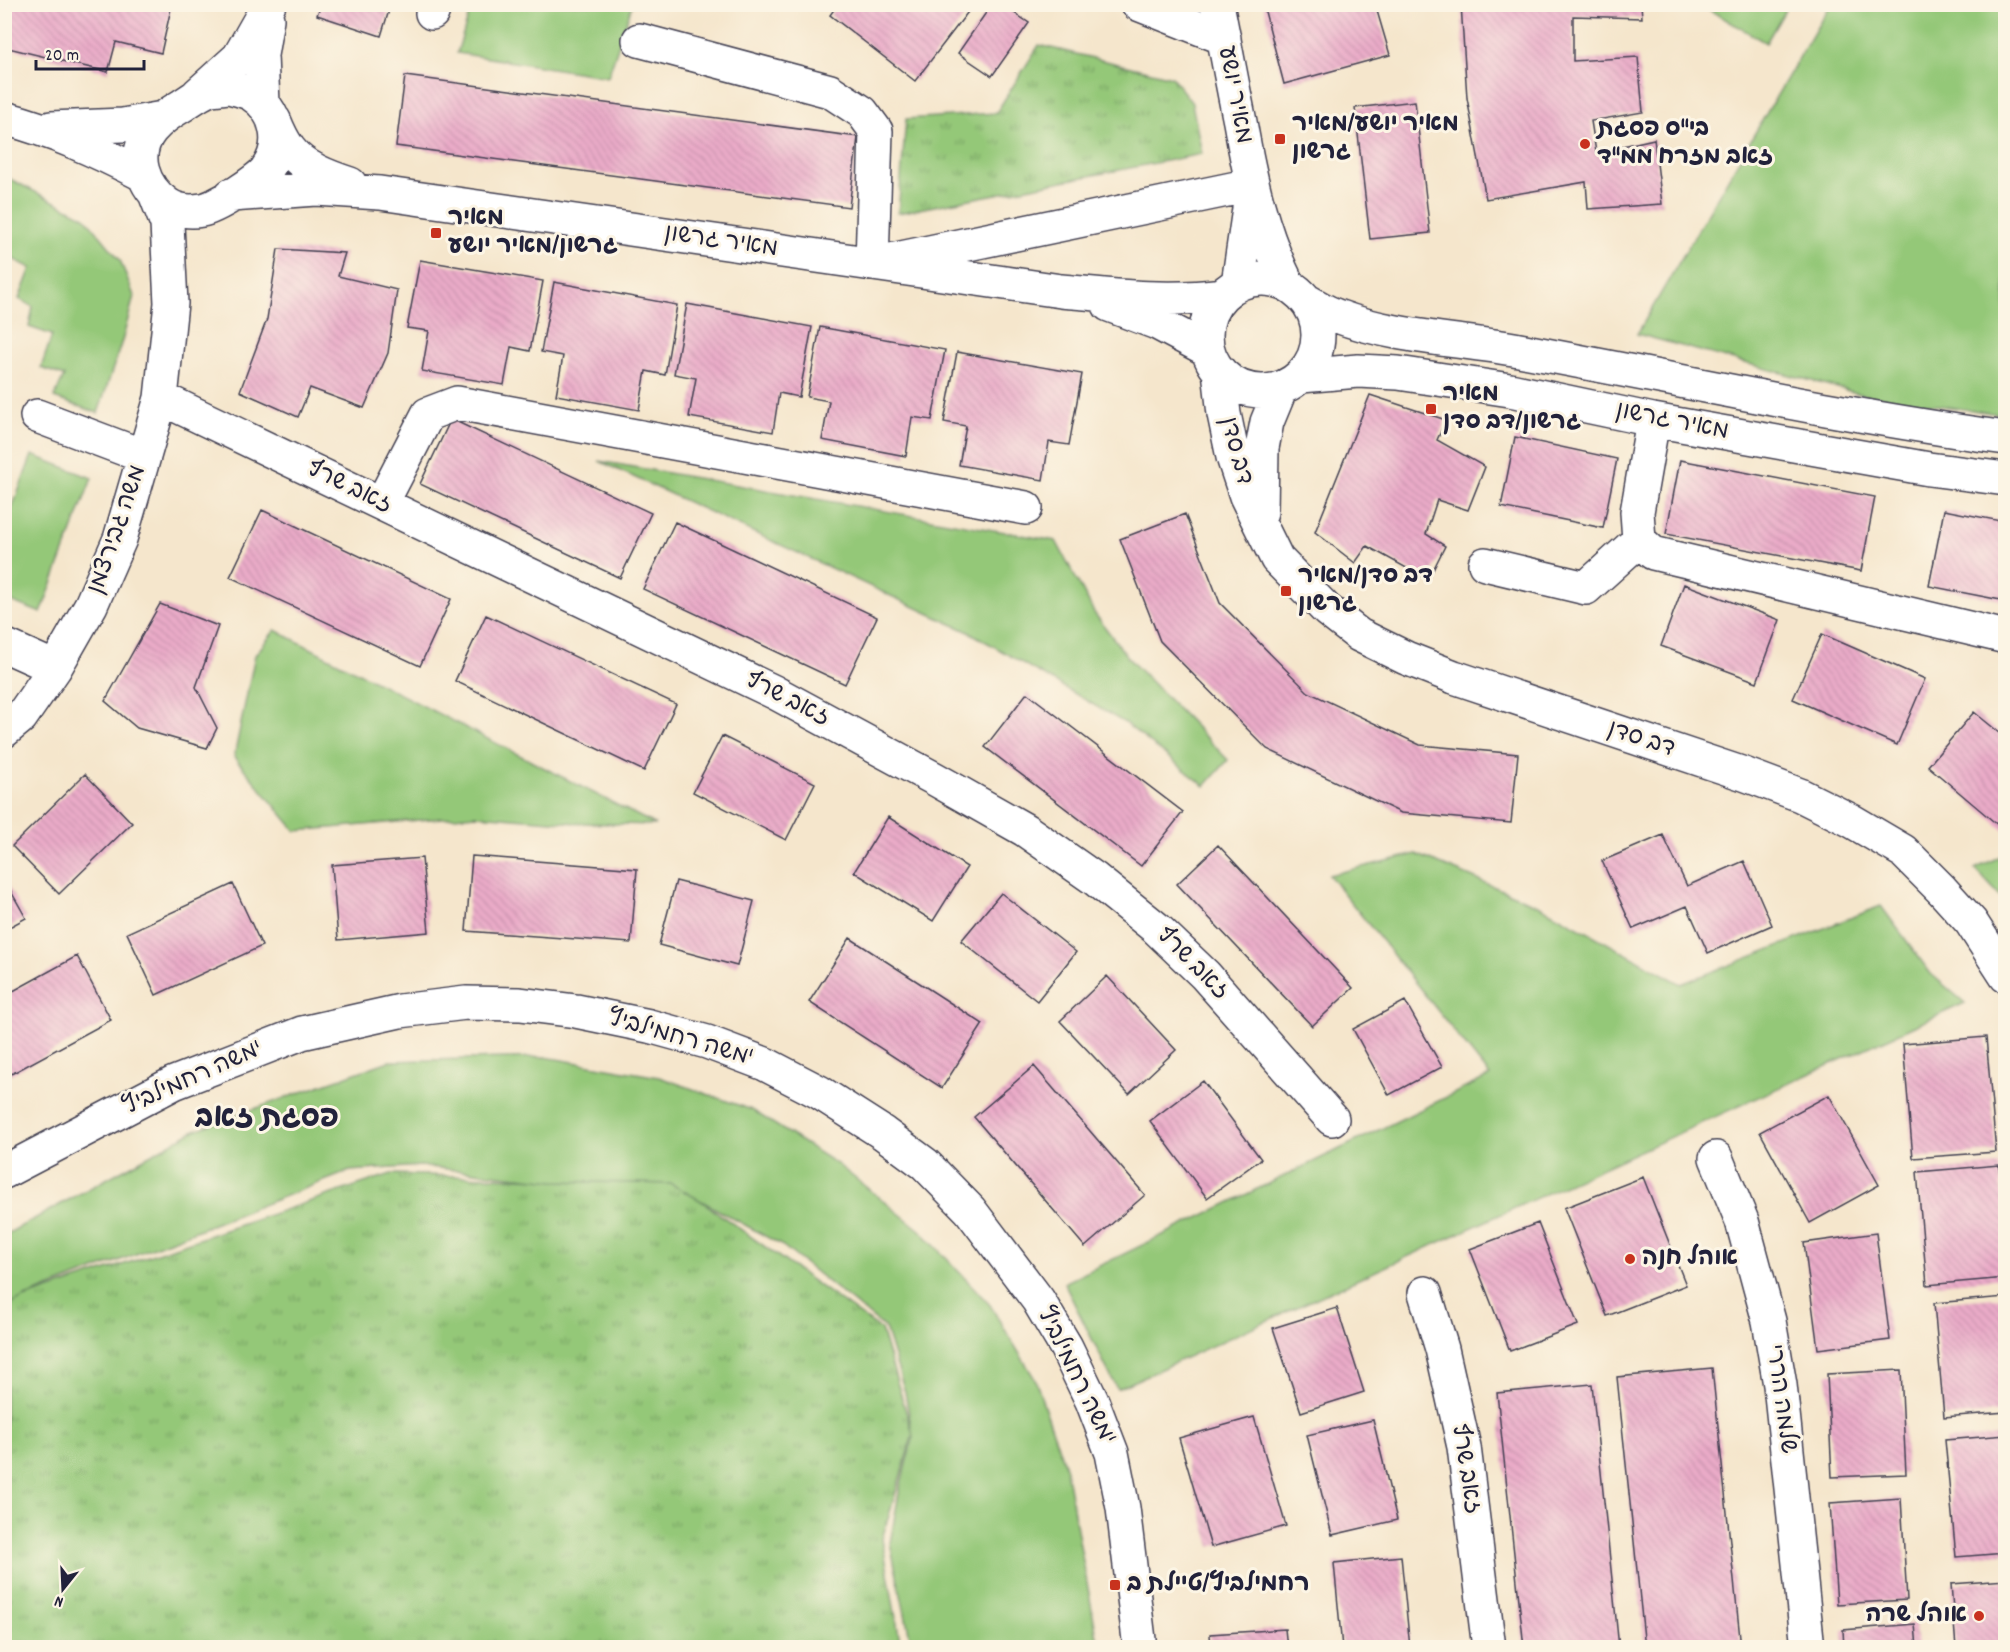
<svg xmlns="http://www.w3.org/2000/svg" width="2010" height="1652" font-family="Dekko,'Playpen Sans Hebrew',sans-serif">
  <defs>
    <pattern id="grass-tufts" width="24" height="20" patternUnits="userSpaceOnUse" patternTransform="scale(1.5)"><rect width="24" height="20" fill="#94c878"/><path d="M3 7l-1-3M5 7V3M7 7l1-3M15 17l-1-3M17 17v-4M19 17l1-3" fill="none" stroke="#78a264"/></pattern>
    <pattern id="building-back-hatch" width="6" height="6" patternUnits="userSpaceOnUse" patternTransform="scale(1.5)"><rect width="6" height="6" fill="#eaabc8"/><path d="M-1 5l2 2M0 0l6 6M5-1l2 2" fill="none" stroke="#c893ad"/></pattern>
  </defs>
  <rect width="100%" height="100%" fill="#fcf5e5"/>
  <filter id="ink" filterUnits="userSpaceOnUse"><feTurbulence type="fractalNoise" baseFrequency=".0167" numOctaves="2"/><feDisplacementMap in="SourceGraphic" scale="12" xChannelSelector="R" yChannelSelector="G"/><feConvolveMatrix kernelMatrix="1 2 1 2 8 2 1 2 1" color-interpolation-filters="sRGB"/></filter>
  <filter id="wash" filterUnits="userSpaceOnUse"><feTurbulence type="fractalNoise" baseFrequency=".008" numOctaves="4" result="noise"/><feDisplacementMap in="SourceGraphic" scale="24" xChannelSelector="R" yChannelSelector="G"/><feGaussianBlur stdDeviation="1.35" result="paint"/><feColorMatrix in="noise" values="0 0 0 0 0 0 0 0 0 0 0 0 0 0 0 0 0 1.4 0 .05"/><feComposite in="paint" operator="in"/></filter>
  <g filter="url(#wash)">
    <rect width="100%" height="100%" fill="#f5e6cc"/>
    <!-- grass -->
    <path fill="url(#grass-tufts)" stroke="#5b755a" stroke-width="1.5" d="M1039,45L1172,77L1192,103L1202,154L898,213L906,119L996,113Z
      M391,1174L676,1183L881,1330L913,1434L882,1539L901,1647L5,1648V1306L12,1302Z"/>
    <!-- park -->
    <path fill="#94c878" stroke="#5b755a" stroke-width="1.5" d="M472,5V4L632,5L608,77L457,53Z
      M1701,5H1788L1766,43Z
      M1830,5H2005V415L1864,395L1637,334Z
      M8,178L85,217L120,260L134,296L123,338L98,413L54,398L64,376L41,368L52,335L29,327L33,307L19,299L31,268L5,255L4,187Z
      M32,455L92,478L41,613L5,599V527Z
      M599,461L1056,541L1095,614L1129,659L1228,760L1205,786L1125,723L971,633Z
      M275,630L656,825L577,823L476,815L296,831L234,757L255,655Z
      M1416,854L1540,906L1681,984L1881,906L1931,974L1965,1003L1117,1389L1064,1283L1490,1076L1329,875Z
      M2005,854V901L1975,869Z
      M545,1057L659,1077L752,1110L837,1164L920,1230L990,1305L1035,1379L1066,1470L1099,1647H912L890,1543L900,1487L913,1437L905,1392L885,1328L783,1246L671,1184L554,1181L421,1166L350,1171L25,1297L5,1308V1235L195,1130L389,1061Z"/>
    <g id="blocks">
      <!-- building -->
      <path fill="url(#building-back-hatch)" d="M4,4H172L161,53L116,42L108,72L4,47Z
        M321,4H391L381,36L317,15Z
        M838,4H974L915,81L830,15Z
        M992,4H1001L1029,23L992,76L958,53Z
        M1263,4H1375L1390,55L1284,84Z
        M1461,4H1641L1642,18L1573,16V61L1638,57L1643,112L1591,121L1596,152L1654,139L1662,204L1588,209L1586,182L1486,199L1467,98Z
        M405,76L858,137L849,207L396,146Z
        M1415,101L1430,233L1370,239L1355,108Z
        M278,249L345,253L338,276L397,290L388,353L364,408L310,388L298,417L240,391L267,319Z
        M420,260L543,281L530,351L511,347L504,385L422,371L429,331L407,328Z
        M554,282L677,305L665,375L646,371L639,410L556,395L563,356L541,352Z
        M687,304L812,327L799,397L779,393L773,432L689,417L696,378L674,374Z
        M820,327L945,350L932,420L912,417L906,456L822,440L829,401L807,397Z
        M957,352L1082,374L1069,445L1049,442L1043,480L959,465L966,426L944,422Z
        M1370,395L1446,420L1437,440L1485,467L1468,510L1437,500L1426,534L1445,546L1428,580L1367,546L1355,563L1315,532Z
        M451,419L651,513L620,578L420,484Z
        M1515,437L1617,459L1603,528L1501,507Z
        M1680,460L1875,497L1861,571L1666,534Z
        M262,510L451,599L420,666L230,577Z
        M1944,510L2006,522V601L1929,586Z
        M1185,514L1220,603L1308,692L1420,745L1518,754L1511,823L1401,813L1267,749L1160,641L1120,539Z
        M675,522L877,617L845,684L643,589Z
        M1684,584L1780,620L1757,682L1661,646Z
        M160,604L218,626L196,687L217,728L207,748L137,728L105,701Z
        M486,615L676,704L644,771L455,681Z
        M1822,634L1925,679L1897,745L1793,699Z
        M1027,693L1183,812L1141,866L985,747Z
        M1974,712L2006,738V832L1928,766Z
        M722,736L815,783L786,840L693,792Z
        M85,774L132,823L59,894L12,846Z
        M888,817L967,867L933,921L854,872Z
        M1663,835L1687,886L1744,861L1772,925L1708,953L1687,906L1633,929L1602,861Z
        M1218,845L1353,988L1312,1026L1177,884Z
        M472,856L637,869L631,943L466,931Z
        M422,858L429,932L338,940L332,865Z
        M4,879L26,918L4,930Z
        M676,881L754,901L737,966L659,945Z
        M233,884L262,946L156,995L127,933Z
        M1001,893L1076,952L1037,1001L961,941Z
        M850,938L983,1024L942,1088L809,1002Z
        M77,956L111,1020L4,1078V996Z
        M1107,976L1176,1050L1129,1094L1060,1021Z
        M1405,1001L1442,1067L1389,1095L1353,1029Z
        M1986,1037L1996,1152L1913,1158L1903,1044Z
        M1034,1066L1145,1195L1085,1247L974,1117Z
        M1203,1081L1261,1159L1207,1198L1150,1121Z
        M1829,1095L1879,1185L1810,1223L1760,1132Z
        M1999,1165L2006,1235V1278L1927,1285L1917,1172Z
        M1643,1177L1686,1285L1607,1316L1564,1208Z
        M1538,1223L1578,1325L1510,1351L1470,1249Z
        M1876,1233L1890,1340L1818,1349L1804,1243Z
        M2006,1297V1412L1944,1417L1934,1303Z
        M1337,1308L1364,1392L1301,1412L1273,1328Z
        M1712,1368L1741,1648H1645L1617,1377Z
        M1901,1370L1906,1474L1832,1477L1827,1374Z
        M1592,1384L1619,1648H1524L1497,1393Z
        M1254,1417L1286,1526L1211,1547L1179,1438Z
        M1373,1420L1397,1520L1332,1535L1307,1435Z
        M2006,1435V1553L1956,1557L1945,1440Z
        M1901,1498L1907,1600L1837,1604L1830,1503Z
        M1401,1556L1410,1648H1342L1334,1563Z
        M2006,1580V1648H1956L1951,1584Z
        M1915,1624L1917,1648H1844L1843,1630Z
        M1285,1629L1287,1648H1211L1210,1634Z"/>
    </g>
  </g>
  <g filter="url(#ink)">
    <use href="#blocks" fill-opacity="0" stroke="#423f51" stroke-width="1.5"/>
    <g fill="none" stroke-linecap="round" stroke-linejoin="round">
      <!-- minor casing -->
      <g stroke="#423f51" stroke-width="36">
        <path id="minor" d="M1138,4L1224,38
          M1217,4C1225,44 1232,83 1240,122C1250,179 1262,233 1288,285
          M432,13L435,4
          M639,40L830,91L862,112L876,131L872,264L1251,185
          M229,87C236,89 245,91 251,94C277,110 285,144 267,169C260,180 215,208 202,210C191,212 177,211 167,204C143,187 131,155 151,130C160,119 171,112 183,105C192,99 201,92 211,89C217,88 223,88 229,87Z
          M198,94L239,57L269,4
          M263,104L261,55L267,19
          M4,118C54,131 99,152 144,175
          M274,120C278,130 283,141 289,149C303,168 329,177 350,184
          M51,128L123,125L163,118
          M231,195L316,189L380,193L1061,291C1115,296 1168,302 1222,295
          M1206 335a56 56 0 1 1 112 0a56 56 0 1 1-112 0Z
          M1238,284L1250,202
          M1309,302C1318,307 1327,313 1337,316C1395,338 1459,339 1519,350C1681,380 1842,416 2006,438
          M1109,305L1157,323L1208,350
          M1219,371L1224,414L1233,457L1246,496L1277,559L1327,610L1359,635L1406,658L1454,677L1744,774L1800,795L1852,821L1903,851L1942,890L1971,922L2006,976
          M1301,376L1358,371L1398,373L1510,390L1653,420L1929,469L2006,479
          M161,398L774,692L935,779L1025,830L1095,879L1156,928L1205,975L1332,1119
          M37,416L143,456
          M1653,420L1637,512L1639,540L1653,553L2006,637
          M382,503L428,414L457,403L1026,508
          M1261,512L1262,448L1267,422L1281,388
          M1485,564L1586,588L1639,540
          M4,645L55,668
          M4,731L21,717L55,668L91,605L120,539L161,398L171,303L167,224L156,196
          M1716,1158L1742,1221L1769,1321L1780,1385L1808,1648
          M4,1172L174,1083L302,1033L400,1011L466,1003L520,1004L576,1011L649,1026L707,1042L765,1064L819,1092L883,1133L925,1164L970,1210L1038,1300L1066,1347L1092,1401L1112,1453L1123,1508L1140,1648
          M1425,1293L1442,1349L1464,1447L1489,1648"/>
      </g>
      <!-- minor -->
      <use href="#minor" stroke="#fff" stroke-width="33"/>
    </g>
  </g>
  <!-- markers -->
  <g fill="#c8321e" stroke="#fcf5e5" stroke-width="2">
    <rect x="1274" y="133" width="12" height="12" rx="3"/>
    <circle cx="1585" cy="144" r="6"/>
    <rect x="430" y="227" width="12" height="12" rx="3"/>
    <rect x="1425" y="403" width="12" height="12" rx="3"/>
    <rect x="1280" y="585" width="12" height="12" rx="3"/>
    <circle cx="1630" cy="1259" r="6"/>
    <rect x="1109" y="1579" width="12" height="12" rx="3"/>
    <circle cx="1979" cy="1616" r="6"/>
  </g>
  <g text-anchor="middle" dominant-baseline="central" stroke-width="6" stroke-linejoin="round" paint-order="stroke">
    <!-- street labels -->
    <g font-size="24" fill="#22223b" stroke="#fcf5e5">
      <text transform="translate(1234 95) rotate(79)">מאיר יושע</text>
      <text transform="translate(721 242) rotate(8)">מאיר גרשון</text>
      <text transform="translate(1672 422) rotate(11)">מאיר גרשון</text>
      <text transform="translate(1235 451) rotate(75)">דב סדן</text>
      <text transform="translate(349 488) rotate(26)">זאב שרף</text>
      <text transform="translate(118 530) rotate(-71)">משה גבירצמן</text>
      <text transform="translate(787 700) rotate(27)">זאב שרף</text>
      <text transform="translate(1641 740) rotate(18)">דב סדן</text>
      <text transform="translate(1192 964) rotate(45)">זאב שרף</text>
      <text transform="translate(680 1039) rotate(16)">משה רחמילביץ'</text>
      <text transform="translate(193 1079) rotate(-24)">משה רחמילביץ'</text>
      <text transform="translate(1075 1376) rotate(64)">משה רחמילביץ'</text>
      <text transform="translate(1780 1399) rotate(82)">שלמה הררי</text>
      <text transform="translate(1465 1469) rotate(81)">זאב שרף</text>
    </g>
    <!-- poi labels -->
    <g font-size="24" font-weight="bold" fill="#22223b" stroke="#fcf5e5" text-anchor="start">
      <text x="1292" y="125">מאיר יושע/מאיר<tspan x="1292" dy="28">גרשון</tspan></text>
      <text x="1597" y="130">בי"ס פסגת<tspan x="1597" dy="28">זאב מזרח ממ"ד</tspan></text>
      <text x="448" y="219">מאיר<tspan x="448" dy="28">גרשון/מאיר יושע</tspan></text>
      <text x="1443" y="395">מאיר<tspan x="1443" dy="28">גרשון/דב סדן</tspan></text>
      <text x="1298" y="577">דב סדן/מאיר<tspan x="1298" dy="28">גרשון</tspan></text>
      <text x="1642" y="1259">אוהל חנה</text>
      <text x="1127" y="1585">רחמילביץ/טיילת ב</text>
      <text x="1967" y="1616" text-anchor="end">אוהל שרה</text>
    </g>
    <!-- district labels -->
    <g font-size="30" font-weight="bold" fill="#22223b" stroke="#fcf5e5">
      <text x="267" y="1120">פסגת זאב</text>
    </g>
  </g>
  <!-- margin -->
  <rect width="2010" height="1652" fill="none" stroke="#fcf5e5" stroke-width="24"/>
  <!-- north arrow -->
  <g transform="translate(63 1589) rotate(198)" stroke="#fcf5e5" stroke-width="4.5" paint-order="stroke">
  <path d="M0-4.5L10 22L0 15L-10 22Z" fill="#22223b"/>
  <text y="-9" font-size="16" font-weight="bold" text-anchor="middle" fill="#22223b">N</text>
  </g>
  <!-- scale -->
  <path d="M36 60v9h108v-9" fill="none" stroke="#22223b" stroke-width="3"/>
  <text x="45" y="60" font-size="18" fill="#22223b" stroke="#fcf5e5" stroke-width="4.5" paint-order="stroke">20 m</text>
</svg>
